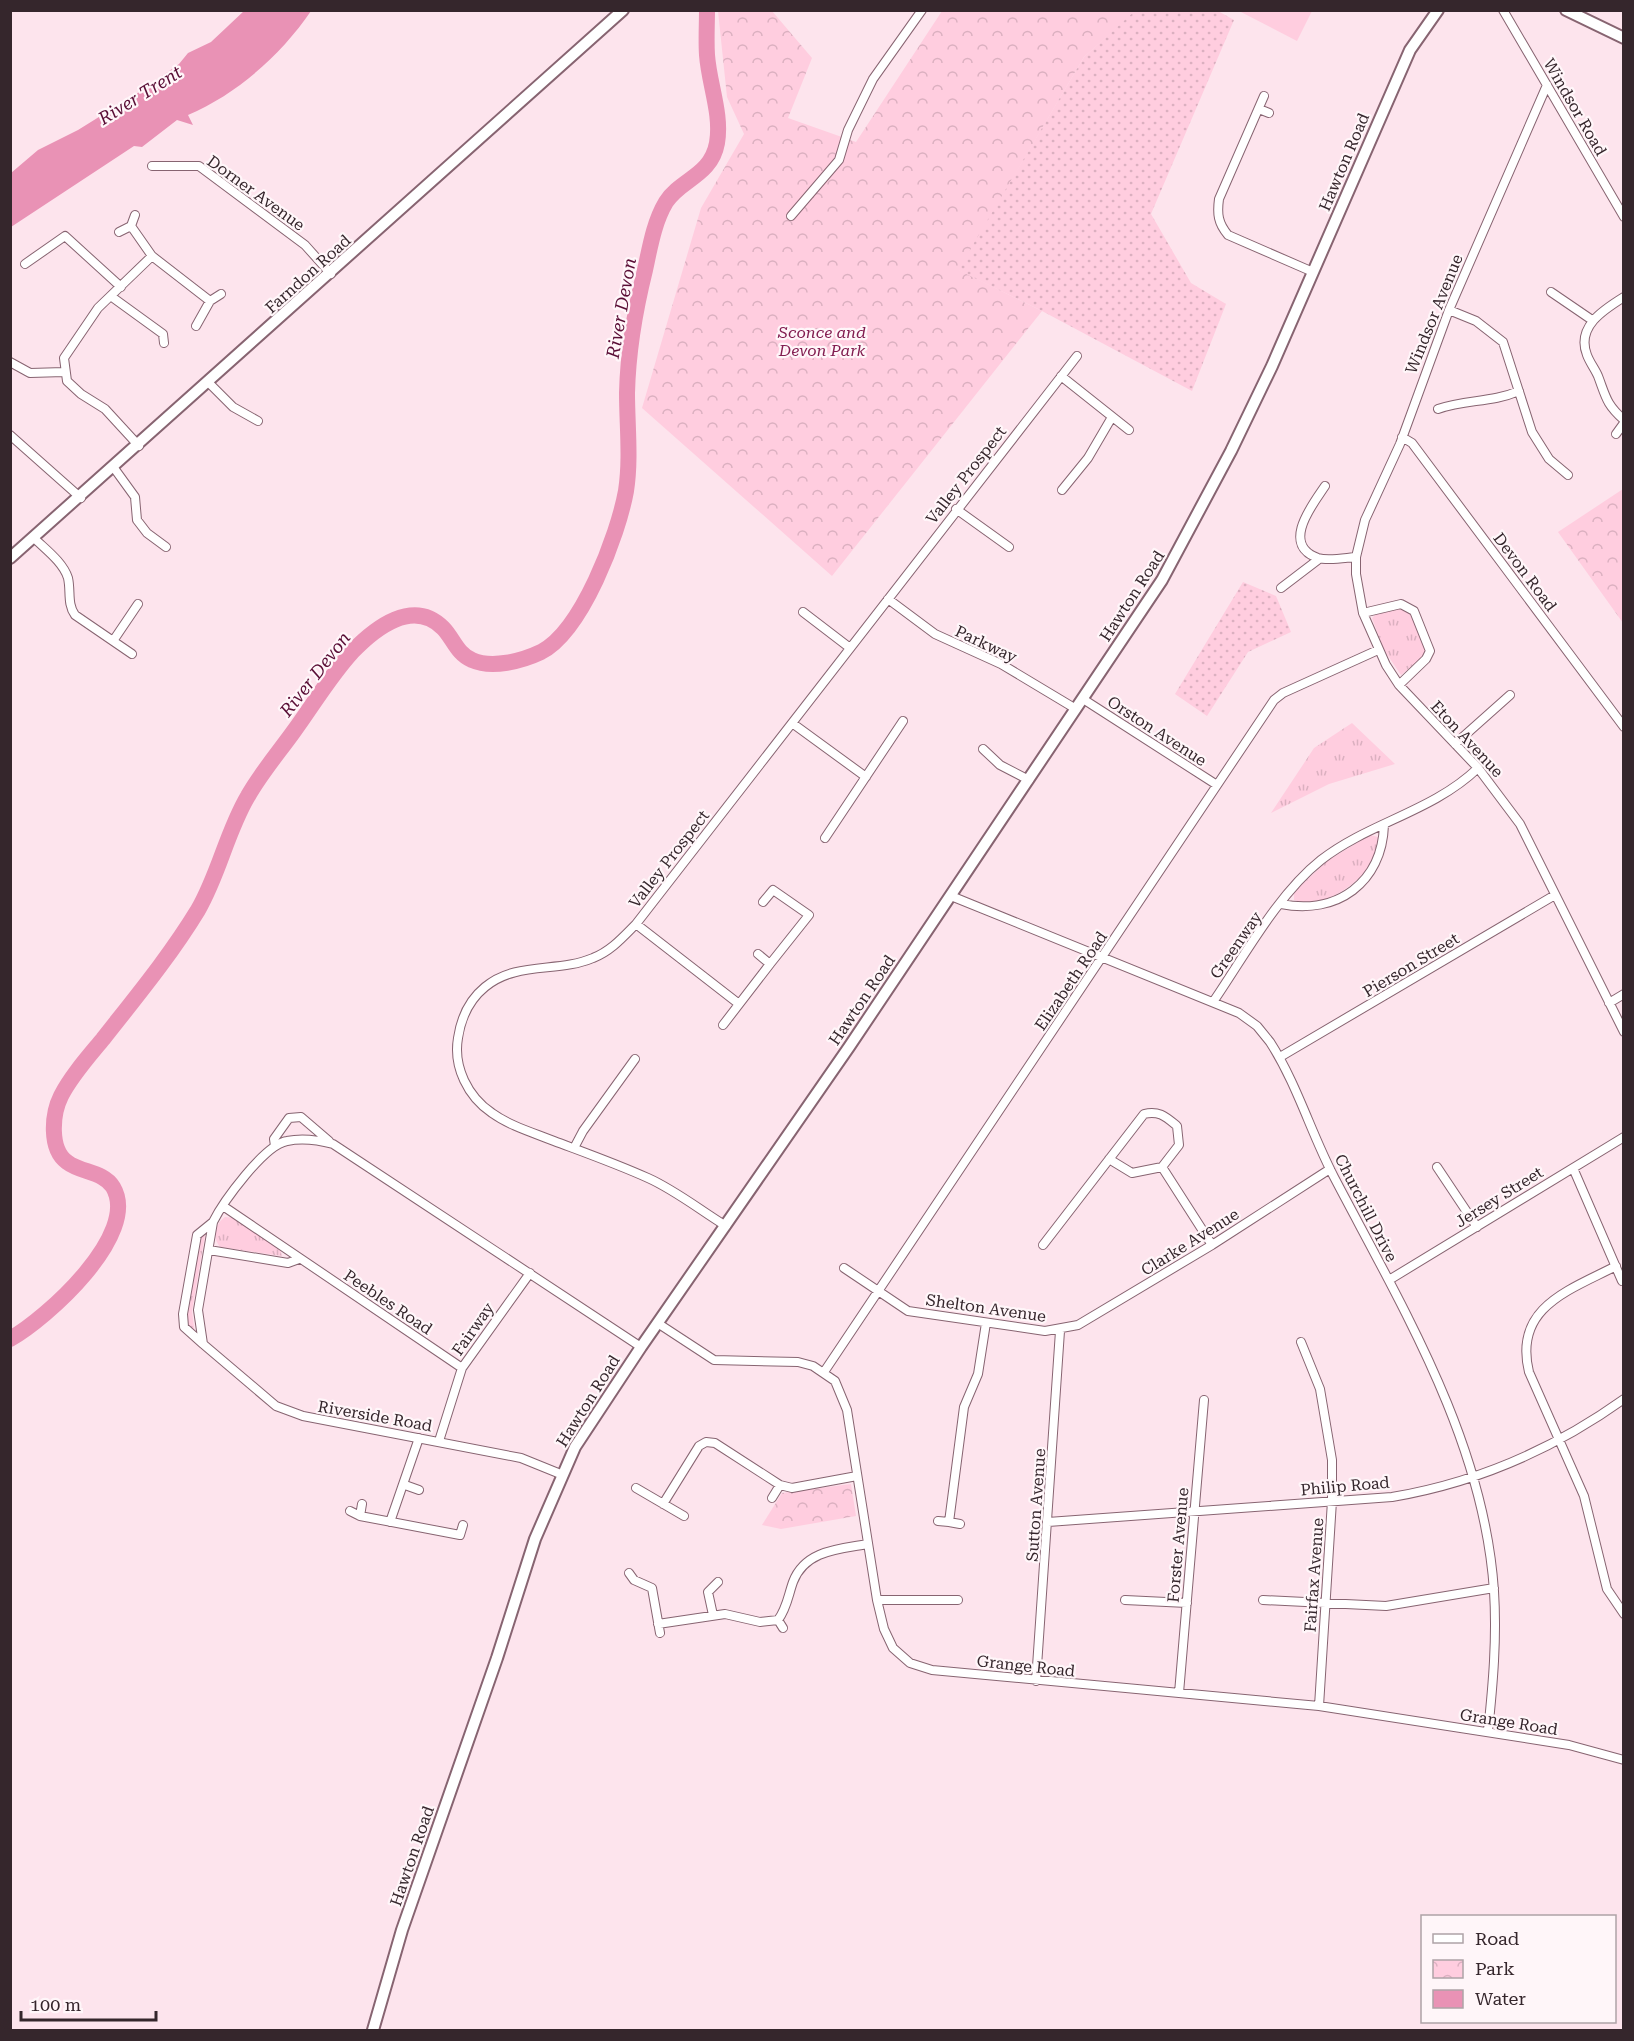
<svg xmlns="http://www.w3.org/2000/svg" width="1634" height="2041" font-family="'Roboto Serif',serif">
  <defs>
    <pattern id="grass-tufts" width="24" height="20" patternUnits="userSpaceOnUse" patternTransform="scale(1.5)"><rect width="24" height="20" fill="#ffcddf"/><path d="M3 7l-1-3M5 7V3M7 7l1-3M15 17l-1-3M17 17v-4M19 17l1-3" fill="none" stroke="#dbb0c0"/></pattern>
    <pattern id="park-crowns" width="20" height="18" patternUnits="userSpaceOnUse" patternTransform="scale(1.5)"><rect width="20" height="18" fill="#ffcddf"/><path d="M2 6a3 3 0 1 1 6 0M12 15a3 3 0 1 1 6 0" fill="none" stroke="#dbb0c0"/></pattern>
    <pattern id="garden-dots" width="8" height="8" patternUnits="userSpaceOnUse" patternTransform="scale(1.5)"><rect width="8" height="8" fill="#ffcddf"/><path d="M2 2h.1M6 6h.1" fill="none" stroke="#dbb0c0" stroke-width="1.8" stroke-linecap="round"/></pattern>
  </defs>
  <rect width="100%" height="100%" fill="#fde4ed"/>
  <!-- grass -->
  <path fill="url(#grass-tufts)" d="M1404,607L1411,614L1427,646L1425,655L1401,675L1384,650L1372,618L1377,613Z
    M1352,723L1395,764L1329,784L1271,813L1314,748Z
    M1370,835L1378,837C1382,871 1326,913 1294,900V892L1327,861Z
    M225,1217L235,1218L280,1249L282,1256L220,1247C212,1237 215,1224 225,1217Z
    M206,1229L192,1311L195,1335L187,1325L185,1317L199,1237Z"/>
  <!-- park -->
  <path fill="url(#park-crowns)" d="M718,11H772L812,58L788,118L856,142L942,11H1136L1084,57L959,270L1042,311L832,576L642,408L701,208L744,134L727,97Z
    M1623,489V623L1558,532Z
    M851,1484L856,1516L781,1529L762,1525L782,1493Z"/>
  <!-- garden -->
  <path fill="url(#garden-dots)" d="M1136,10L1218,11L1234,20L1151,214L1191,283L1226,304L1192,391L1042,311L958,270L1084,57Z
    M1243,582L1276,596L1291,632L1248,652L1207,716L1175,694Z"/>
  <!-- pitch -->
  <path fill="#ffcddf" d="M1239,11H1312L1297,41Z"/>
  <!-- water -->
  <path fill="#e992b5" d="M245,10L311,11C281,55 237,94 188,115L193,125L177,120L142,147L134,146L11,227V173L38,150L78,130L144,89L179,64L188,53L211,42Z"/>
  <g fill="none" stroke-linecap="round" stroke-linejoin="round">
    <!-- river -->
    <path stroke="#e992b5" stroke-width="16" d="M10,1339C46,1319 141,1234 113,1187C103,1171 81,1173 67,1162C49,1149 52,1114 61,1096C71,1076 89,1056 103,1039C136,997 170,956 198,910C219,874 227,831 248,796C261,773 279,752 294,731C313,705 330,676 352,652C375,628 413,598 443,628C453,638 457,654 472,660C492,669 522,661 541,652C582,631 618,535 626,491C631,459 627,425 627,393C628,351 635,310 645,270C650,247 654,222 666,202C681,179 711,176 717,143C722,114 709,84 707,55C706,40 707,25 707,10"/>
    <!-- street casing -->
    <g stroke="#876471" stroke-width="10">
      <path id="street" d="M1503,10L1624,217
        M1547,85L1449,310L1400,444L1365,520L1356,557V574L1363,613L1386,665L1399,685L1478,768L1520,824L1624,1032
        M1264,96L1219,199C1217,214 1218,223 1228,235L1313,272
        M1259,109L1269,113
        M152,166H199L305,245L331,274
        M135,215L131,226L152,256L210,301L221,294
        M791,216L839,160L848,130L873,79L922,10
        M119,232L131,226
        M25,264L65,236L121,287
        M1551,292L1592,320
        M112,297L163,334L164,343
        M1624,297C1603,310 1576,327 1587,355C1590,363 1595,369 1598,376C1606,397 1606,404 1624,420
        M1449,310L1476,321L1503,342L1532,432L1549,459L1568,475
        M196,326L210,301
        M10,362L30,373L64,372
        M1061,376L1129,430
        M209,383L233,407L258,421
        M1438,409C1466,399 1491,403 1519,391
        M1616,434L1624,423
        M10,435L81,498
        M1402,437L1412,443L1624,727
        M139,446L105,409L81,394L67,381L64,358L98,308L152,256
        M114,468L135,497L137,520L147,533L166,547
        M1325,486C1313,504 1280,545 1318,558C1328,561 1344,558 1356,557
        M1062,490L1088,458L1112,417
        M956,509L1009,547
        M34,538C45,549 63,562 68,578C71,591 67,604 75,615L132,654
        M1281,588L1319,559
        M888,599L935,634L1001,664L1076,709
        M803,612L850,648
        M1363,613L1401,604L1414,611L1430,651L1426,659L1399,685
        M113,641L138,604
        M1083,699L1217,785
        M792,723L866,777
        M1455,744L1510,695
        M983,749L1000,765L1029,780
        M825,838L903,721
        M951,896L1239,1013L1257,1026L1270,1042C1297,1084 1311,1133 1334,1177C1402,1307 1484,1441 1494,1591C1497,1638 1493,1684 1488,1731
        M763,902L773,890L809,915L770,964
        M1281,904C1337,915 1382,883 1384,825
        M636,924L739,1004
        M1213,1002C1244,957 1277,895 1321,860C1370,822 1432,812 1478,768
        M1609,1003L1624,994
        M723,1025L770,964L758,954
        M1280,1057L1555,895
        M275,1146L274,1139L289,1118L301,1117L329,1141
        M574,1148L583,1131L635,1059
        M1109,1159L1132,1173L1162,1167
        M1437,1167L1477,1227
        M1573,1168L1622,1281
        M223,1206L462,1368
        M726,1226C700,1210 675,1190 648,1178C617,1164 586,1153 554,1141C534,1133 510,1126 492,1113C468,1097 453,1067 458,1038C461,1018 469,1000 485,987C516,961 558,973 593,958C611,951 623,937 636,924L1077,356
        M1043,1245L1144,1114C1159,1110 1166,1117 1177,1126L1179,1145L1162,1167L1212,1245
        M209,1250L288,1263L299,1259
        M1616,1266C1570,1290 1513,1307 1529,1372L1584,1496L1607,1589L1624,1614
        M844,1268L908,1311L1045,1331L1078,1325L1212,1245L1330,1169
        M1389,1280L1624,1137
        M659,1324L714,1360L798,1362L813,1366L835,1381L847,1410L877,1600L884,1629L893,1648L910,1663L932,1670L1319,1706L1569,1745L1624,1760
        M1301,1342L1320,1389L1332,1460V1501L1319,1706
        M203,1344L184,1327L183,1314L197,1235L213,1222
        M824,1372L1274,700L1283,693L1378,650
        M439,1441L462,1368L530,1273
        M563,1475L521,1458L303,1416L276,1406L203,1344L198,1310L213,1222C223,1202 264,1145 287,1141C302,1138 318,1140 333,1144L641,1347
        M405,1485L419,1490
        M636,1488L684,1516
        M772,1498L780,1485
        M663,1504L699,1446L706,1442L715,1443L780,1485L792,1488L857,1476
        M350,1511L360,1516L460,1535L463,1525
        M360,1516L362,1504
        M938,1521L949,1522
        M390,1522L419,1438
        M1048,1522L1392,1497C1475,1483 1554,1449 1624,1399
        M960,1524L949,1522L964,1407L978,1374L986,1323
        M629,1573L634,1580L652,1588L660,1633
        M877,1600H958
        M1125,1600L1187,1603
        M1263,1600L1386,1606L1494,1588
        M713,1615L708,1592L718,1582
        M778,1620L783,1628
        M658,1624L725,1614L760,1622L778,1620C787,1608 788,1596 793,1582C805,1550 840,1549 868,1544
        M1036,1681L1060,1331
        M1179,1693L1204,1400"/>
    </g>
    <!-- secondary casing -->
    <g stroke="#876471" stroke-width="14">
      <path id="secondary" d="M1566,10L1624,38
        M10,558L623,10
        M373,2030L402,1930L497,1658L535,1539L575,1447L641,1347L849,1047L1162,580L1231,451L1272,366L1410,50L1438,10"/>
    </g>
    <!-- street -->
    <use href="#street" stroke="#fff" stroke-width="8"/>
    <!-- secondary -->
    <use href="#secondary" stroke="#fff" stroke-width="10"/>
  </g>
  <g text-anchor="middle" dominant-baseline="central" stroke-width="4.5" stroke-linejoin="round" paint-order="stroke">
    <!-- street labels -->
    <g font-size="16" fill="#35262c" stroke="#fff6f9">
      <text transform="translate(1575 107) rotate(60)">Windsor Road</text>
      <text transform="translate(1344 162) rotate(-67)">Hawton Road</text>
      <text transform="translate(256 193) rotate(36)">Dorner Avenue</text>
      <text transform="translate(308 274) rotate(-42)">Farndon Road</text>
      <text transform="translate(1434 314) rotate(-68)">Windsor Avenue</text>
      <text transform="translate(966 475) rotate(-52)">Valley Prospect</text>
      <text transform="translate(1525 572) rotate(53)">Devon Road</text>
      <text transform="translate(1132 596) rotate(-57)">Hawton Road</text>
      <text transform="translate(986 644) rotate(25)">Parkway</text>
      <text transform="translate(1157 731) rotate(33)">Orston Avenue</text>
      <text transform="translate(1467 739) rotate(47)">Eton Avenue</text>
      <text transform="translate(669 859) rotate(-52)">Valley Prospect</text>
      <text transform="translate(1236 945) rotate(-55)">Greenway</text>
      <text transform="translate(1411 965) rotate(-31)">Pierson Street</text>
      <text transform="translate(1071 981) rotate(-56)">Elizabeth Road</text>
      <text transform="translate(862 1000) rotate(-56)">Hawton Road</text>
      <text transform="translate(1499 1197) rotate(-32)">Jersey Street</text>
      <text transform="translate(1366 1208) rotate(63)">Churchill Drive</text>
      <text transform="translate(1190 1242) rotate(-32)">Clarke Avenue</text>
      <text transform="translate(388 1302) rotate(34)">Peebles Road</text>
      <text transform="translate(986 1308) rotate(8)">Shelton Avenue</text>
      <text transform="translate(473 1329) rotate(-55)">Fairway</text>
      <text transform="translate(588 1401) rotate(-58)">Hawton Road</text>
      <text transform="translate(375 1416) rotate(10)">Riverside Road</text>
      <text transform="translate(1345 1486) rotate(-5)">Philip Road</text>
      <text transform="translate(1036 1505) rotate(-86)">Sutton Avenue</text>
      <text transform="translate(1178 1545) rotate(-85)">Forster Avenue</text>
      <text transform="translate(1314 1575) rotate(-86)">Fairfax Avenue</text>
      <text transform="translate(1026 1666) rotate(6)">Grange Road</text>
      <text transform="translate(1509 1722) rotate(9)">Grange Road</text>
      <text transform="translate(412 1856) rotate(-71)">Hawton Road</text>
    </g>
    <!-- park labels -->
    <g font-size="16" font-style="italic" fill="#821d50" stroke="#fff6f9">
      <text x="822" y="332">Sconce and<tspan x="822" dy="18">Devon Park</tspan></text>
    </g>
    <!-- water labels -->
    <g font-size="18" font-style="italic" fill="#5a0e36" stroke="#fff6f9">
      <text transform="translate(140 95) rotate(-32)">River Trent</text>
      <text transform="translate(621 308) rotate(-80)">River Devon</text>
      <text transform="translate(315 674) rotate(-52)">River Devon</text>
    </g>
  </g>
  <!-- border -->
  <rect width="1634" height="2041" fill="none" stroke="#35262c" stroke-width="24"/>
  <!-- legend -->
  <rect x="1421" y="1915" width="195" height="108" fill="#fff6f9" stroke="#aea3a7" stroke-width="1.5"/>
  <rect x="1433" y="1934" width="30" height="9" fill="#ffffff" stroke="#aea3a7" stroke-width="1.5"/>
  <text x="1475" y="1945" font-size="18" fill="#35262c">Road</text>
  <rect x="1433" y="1960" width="30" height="18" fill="url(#park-crowns)" stroke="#aea3a7" stroke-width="1.5"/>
  <text x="1475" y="1975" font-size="18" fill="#35262c">Park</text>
  <rect x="1433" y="1990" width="30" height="18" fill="#e992b5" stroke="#aea3a7" stroke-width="1.5"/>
  <text x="1475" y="2005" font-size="18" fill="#35262c">Water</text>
  <!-- scale -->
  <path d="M21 2011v9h135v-9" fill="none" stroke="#35262c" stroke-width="3"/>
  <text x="30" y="2011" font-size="18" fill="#35262c" stroke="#fff6f9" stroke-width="4.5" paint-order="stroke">100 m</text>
</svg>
